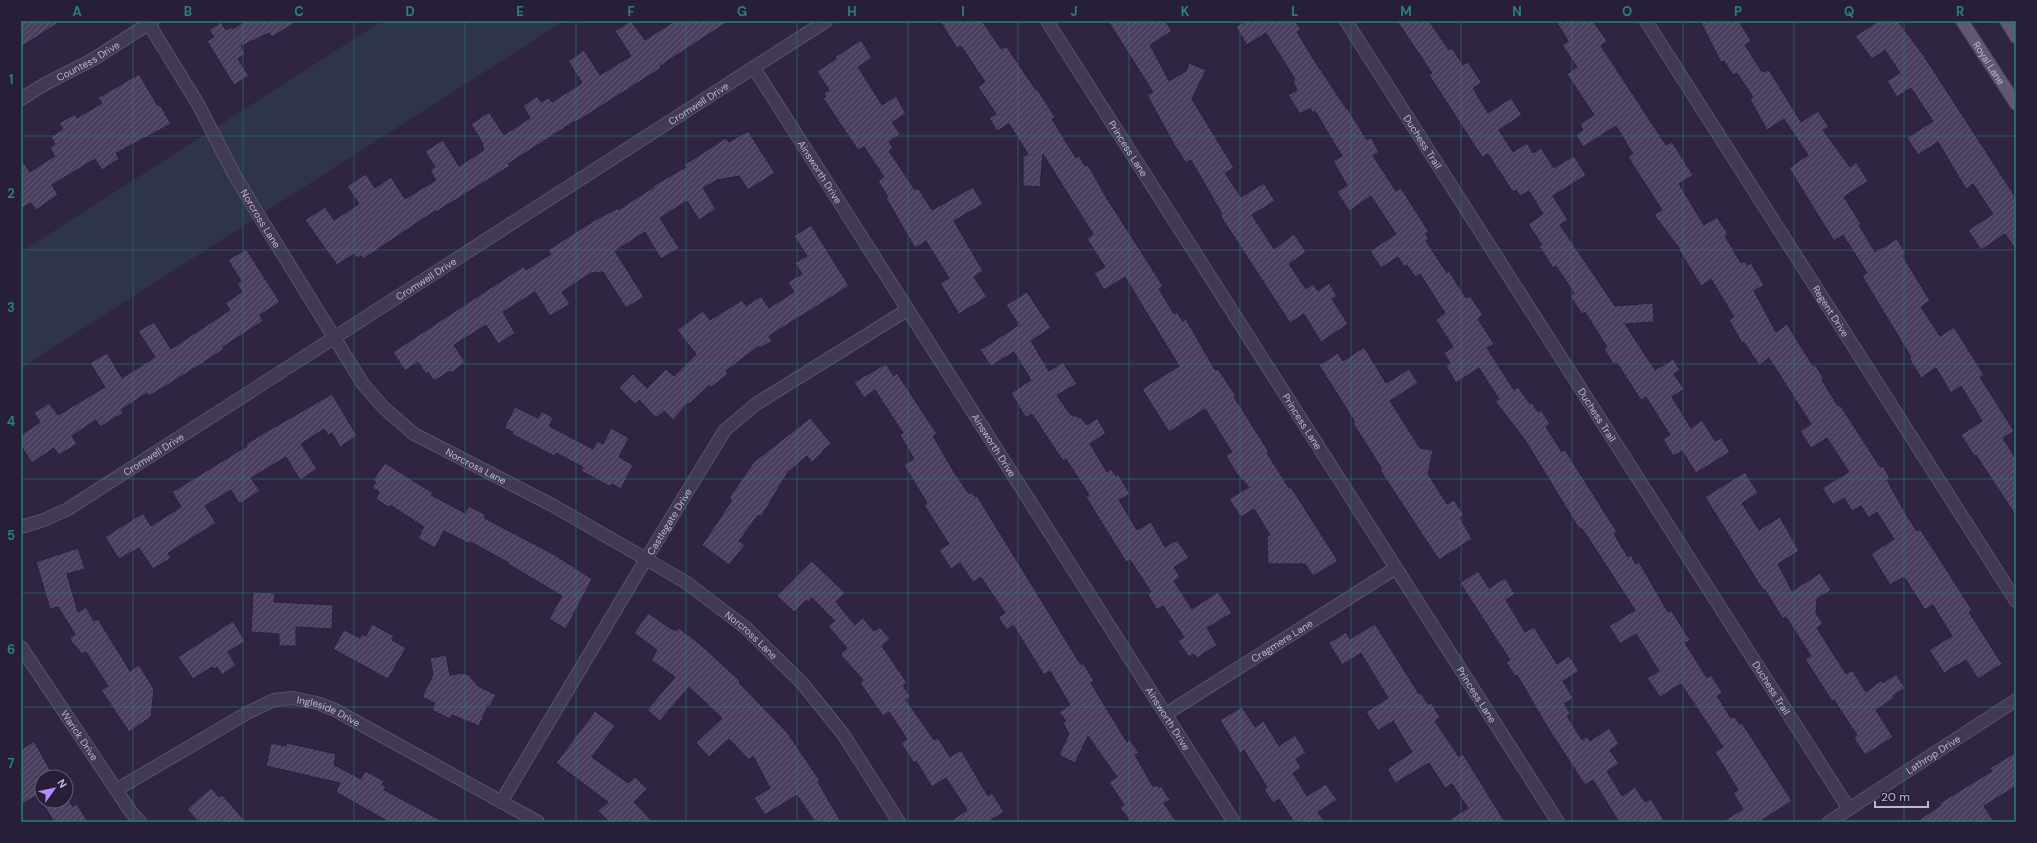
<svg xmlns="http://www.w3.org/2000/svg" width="2037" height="843" font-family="'DM Sans',sans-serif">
  <defs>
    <pattern id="building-hatch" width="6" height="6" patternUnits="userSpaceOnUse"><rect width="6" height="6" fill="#4b3f60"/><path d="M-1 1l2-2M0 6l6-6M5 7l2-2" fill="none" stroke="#635876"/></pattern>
  </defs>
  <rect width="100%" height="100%" fill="#2f2543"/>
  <!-- green -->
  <path fill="#2d344b" d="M382,21H564L21,368V252Z"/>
  <!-- building -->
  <path fill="url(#building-hatch)" stroke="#29203a" d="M21,21H61L21,47Z
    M245,21H298L272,37L269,33L241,46L245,54L238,59L249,76L234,85L207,41L214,37L209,30L221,22L226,30L232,27L233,29Z
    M631,21L645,40L675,21H729L660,66L661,68L576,122L575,121L508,164L510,166L436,212L435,211L363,259L361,256L357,258L354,254L337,265L305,220L325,207L334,220L359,204L347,186L366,174L375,188L391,177L405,199L436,180L430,170L435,167L425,151L443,140L459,166L484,150L482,145L483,144L471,124L489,112L504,135L530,118L523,106L537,96L541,102L548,98L552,102L582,83L568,61L584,50L600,75L631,56L615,31Z
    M940,21H982L1001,49L1006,46L1036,90L1037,89L1055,117L1052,119L1076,158L1079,156L1085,166L1088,165L1106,197L1163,286L1159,289L1174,314L1177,312L1183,322L1186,319L1215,370L1218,369L1236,396L1234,397L1269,452L1267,453L1289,488L1291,487L1338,561L1313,576L1305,564H1268L1267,537L1270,535L1254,509L1241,517L1229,499L1249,487L1236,473L1226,455L1232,452L1205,409L1169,432L1142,389L1179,366L1125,277L1104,290L1094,273L1105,267L1087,239L1093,234L1043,154L1040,187L1023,186V157L1028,154L1009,124L997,131L989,118L996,114L978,87L985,82L961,46L957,48Z
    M1108,21H1165L1172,31L1150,45L1169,81L1186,71L1189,63L1206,70L1192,99L1234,168L1225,173L1241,197L1264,183L1275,201L1252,215L1274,249L1294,234L1306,252L1289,264L1306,289L1313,284L1318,291L1329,283L1337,296L1332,299L1348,324L1321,342L1304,314L1290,323L1220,215L1222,214L1191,160L1186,163L1175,146L1147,95L1153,92Z
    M1245,21H1295L1301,30L1297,32L1314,60L1346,108H1347L1367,140L1371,137L1379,152L1373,156L1396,191L1401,188L1429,232L1425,234L1429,239L1426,241L1447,273L1449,271L1466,298L1470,296L1483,315L1478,319L1494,344L1487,348L1514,390L1518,387L1530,404L1532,403L1538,412L1541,410L1550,424L1546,427L1562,452L1565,450L1617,532L1614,534L1628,557L1631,555L1636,564L1639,562L1668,612L1671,610L1690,640L1685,643L1707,678L1711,675L1722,692L1717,696L1731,718L1734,716L1740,725L1742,723L1792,801L1759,822H1722L1743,809L1733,793L1738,790L1715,752L1723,747L1681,684L1660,697L1647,678L1659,671L1636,634L1620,644L1609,626L1635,610L1589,539L1582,529L1578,527L1525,440L1495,401L1499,399L1479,368L1456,383L1446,366L1450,363L1444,353L1453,347L1436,320L1445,313L1420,274L1415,277L1407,265L1404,267L1398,257L1381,268L1370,251L1396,234L1371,196L1349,211L1337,192L1347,185L1333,161L1342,156L1315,111L1313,113L1310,108L1300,114L1288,95L1297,90L1293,81L1295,79L1266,33L1247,45L1236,27Z
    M1397,21H1429L1449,50L1452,48L1463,65L1468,62L1482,83L1473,88L1488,113L1511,98L1522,115L1499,130L1513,152L1527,143L1533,153L1541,148L1554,168L1574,156L1586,175L1553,196L1568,220L1560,225L1615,306L1653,303L1654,322L1625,324L1655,370L1673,359L1680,370L1674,374L1684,389L1672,397L1691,428L1702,420L1715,441L1721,438L1730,452L1696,473L1682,451L1673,456L1663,439L1670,435L1646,397L1641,400L1617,363L1614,365L1604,349L1607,347L1585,312L1582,314L1570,296L1574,293L1556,266L1553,268L1539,246L1542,245L1528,224L1543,214L1529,191L1520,196L1516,190L1513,192L1488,154L1482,157L1429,75L1432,73Z
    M1556,21H1593L1607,41L1601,46L1666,145L1672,142L1693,175L1679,184L1704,225L1717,217L1728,234L1725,236L1741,263L1745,261L1747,265L1751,263L1764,285L1754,291L1776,332L1787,324L1813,366L1815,364L1824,379L1822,380L1838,406L1840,405L1880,467L1883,466L1890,478L1887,480L1907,516L1917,531L1920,529L1944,566L1972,610L1969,612L2002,664L1978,679L1966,660L1944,673L1929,650L1952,636L1933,605L1925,610L1904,577L1890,585L1871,554L1894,539L1877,512L1869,518L1861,506L1852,511L1844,498L1833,505L1822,488L1849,472L1827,438L1811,448L1800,431L1811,424L1769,358L1759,365L1744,342L1742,343L1729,320L1734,317L1711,279L1701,286L1679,250L1680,249L1654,215L1662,210L1628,157L1633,154L1616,126L1583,147L1576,135L1583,130L1580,124L1594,115L1567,74L1577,67L1562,45L1568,41Z
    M1700,21H1739L1751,41L1745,45L1762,72L1769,70L1801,122L1818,111L1829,127L1823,130L1850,167L1856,162L1868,181L1844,197L1861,224L1859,225L1875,252L1897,239L1906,254L1903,256L1930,301L1921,307L1940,336L1954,327L1984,375L1980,377L2014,431L2003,438L2016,459V516L1976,455L1974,456L1961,435L1982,421L1961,386L1951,393L1936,368L1921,378L1909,358L1911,357L1862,276L1867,273L1843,235L1834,241L1789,168L1808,155L1784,119L1767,130L1750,99L1753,97L1737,73L1733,75L1724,61L1721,62Z
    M1879,21H1898L1924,56L2016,198V250L2005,234L1981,250L1968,230L1993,214L1973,184L1966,189L1938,142L1918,155L1907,138L1933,121L1911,88L1897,97L1887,81L1900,73L1885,50L1872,59L1855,36Z
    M861,40L872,58L858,67L882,105L896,96L906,114L892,122L900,134L889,142L893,148L889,151L915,190L918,188L932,210L973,187L983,204L954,221L983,271L974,277L987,297L959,314L940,283L949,278L926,241L915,248L886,198L888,197L878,181L884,177L864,147L858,150L823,98L826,97L824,93L829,90L817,71L836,59L835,57Z
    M139,74L158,106L160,105L171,124L116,153L119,159L102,170L95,159L52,185L58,195L36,210L31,203L21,209V159L30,172L55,156L50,148L55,144L51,137L63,129L59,123L75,114L77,118L102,103L98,98Z
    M748,131L775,173L748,190L739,176L717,180L703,188L716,209L699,220L687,201L660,218L679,248L661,259L645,232L615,251L644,297L626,308L603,272L591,273L562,292L570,304L550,316L535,292L503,312L515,333L498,344L486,325L454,345L465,362L452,373L450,371L434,381L428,372L426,374L418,362L405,371L393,352L524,266L526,270L551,254L548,250L595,220L618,208V210L654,187L653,186L686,167L684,165L726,138L729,142Z
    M811,225L849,286L769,336L772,341L760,348L759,346L726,371L728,374L710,388L709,385L689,404L688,403L673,420L664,411L656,418L639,400L635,404L619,388L633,374L647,388L666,369L674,376L696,354L677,330L703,311L710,320L742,300L746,306L761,296L769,308L794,292L788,282L802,274L795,263L807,256L794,236Z
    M246,249L280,302L260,315L263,321L223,347L224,349L195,368L149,396L147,393L121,410L123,413L100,427L96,420L72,436L77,444L59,455L54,448L32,463L21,446V435L40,422L34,413L49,403L58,415L105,387L90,363L107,353L122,378L155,357L138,331L154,322L171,349L230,310L225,303L242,292L237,284L241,281L228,260Z
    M1027,292L1051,328L1031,341L1049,371L1063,362L1077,384L1057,395L1070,414L1081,418L1087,425L1097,418L1106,433L1090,444L1107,472L1111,469L1116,476L1118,474L1130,494L1119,500L1137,530L1151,522L1165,547L1177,540L1189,558L1174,567L1180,577L1174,581L1192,609L1218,592L1232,613L1207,628L1217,645L1197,658L1194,654L1189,657L1178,641L1184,637L1163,606L1157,610L1148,595L1151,592L1130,560L1126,562L1086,497L1089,495L1066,459L1063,461L1032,414L1026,418L1011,393L1031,380L1014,352L991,366L980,350L1019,325L1006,305Z
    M1364,347L1386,383L1409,369L1418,383L1390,401L1420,448L1433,450L1428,474L1447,504L1454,500L1464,515L1460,518L1472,539L1439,560L1380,470L1382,469L1353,423L1355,422L1319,365L1338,353L1343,361Z
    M886,364L894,376L897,373L927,419L937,434L933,436L954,472L969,494L972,492L975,497L977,496L1081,665L1083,663L1094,681L1091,683L1106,708L1127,742L1130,740L1139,753L1135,755L1153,787L1157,785L1159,788L1161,786L1170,800L1164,803L1176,822H1131L1120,808L1124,805L1109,782L1117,777L1088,736L1075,763L1059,755L1069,734L1063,723L1066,721L1059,712L1070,705L1050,671L1044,675L1013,625L1007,630L998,617L1005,613L981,577L973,582L960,563L951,569L939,550L949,544L924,505L927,503L904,465L914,459L900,435L903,433L875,390L864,398L854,382Z
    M332,394L357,436L340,447L332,433L328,435L324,429L301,444L317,469L300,480L286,457L251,478L260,491L239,504L231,490L205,506L216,523L168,553L171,558L153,569L139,548L119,559L105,537L143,513L151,526L181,507L172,492L247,446L246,444L266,432Z
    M515,407L538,418L542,411L553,418L549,426L593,449L597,441L603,444L611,428L629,438L619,457L633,465L621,489L612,484L611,487L581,471L583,467L556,453L554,456L512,434L513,432L504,428Z
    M810,418L831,443L822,451L823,452L812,462L807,456L788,472L761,517L758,515L739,541L745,545L729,565L702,545L732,500L729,498L754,462Z
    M385,463L433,493L431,495L465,513L469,506L486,515L484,518L555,555L592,579L566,629L549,619L562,596L508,564L509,563L471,542L470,544L444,531L435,548L418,538L424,527L390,505L388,507L376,499L379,492L372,487L376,482L373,480Z
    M1745,472L1758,493L1742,503L1759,530L1780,517L1799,551L1778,564L1792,591L1820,573L1831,590L1817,599L1816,613L1823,624L1817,628L1846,674L1852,670L1866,692L1882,680L1883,683L1896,674L1905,688L1893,696L1894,698L1876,710L1893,737L1865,755L1854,738L1857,735L1834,700L1832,701L1805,659L1811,656L1786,617L1783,619L1765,590H1763L1705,497Z
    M78,548L85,569L67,574L78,612L86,607L94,621L98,619L130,671L139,665L154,689L151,717L129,732L101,690L108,686L86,652L82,654L71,641L70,637L75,634L58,607L50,609L36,562Z
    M812,561L845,593L836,602L855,625L863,618L874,631L880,627L890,639L882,646L907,683L903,686L911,697L906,700L934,740L938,738L950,757L961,750L988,796L992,793L1004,812L988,822H949L967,810L946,778L932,787L916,761L914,763L901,743L907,739L889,712L883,716L860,683L863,680L840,654L847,648L828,626L835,621L812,598L808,602L806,600L794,612L777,596Z
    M1478,571L1489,588L1505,578L1515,594L1506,600L1525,632L1534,627L1557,664L1569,656L1579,671L1563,681L1573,698L1564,704L1571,714L1567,716L1582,740L1587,736L1590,741L1609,728L1619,744L1610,750L1619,764L1607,771L1622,796L1635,787L1645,802L1651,799L1665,822H1619L1593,780L1585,785L1548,728L1517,675L1515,676L1506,662L1510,660L1460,583Z
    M253,592L275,593L274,602L333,605L332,629L296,627V646H279V634L251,632Z
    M648,613L673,630L674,629L677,631L679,628L701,645L740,681L739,683L787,732L820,781L818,782L841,822H815L797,795L765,815L754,798L770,788L753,756L749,760L729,739L709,757L696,743L722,718L689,687L660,721L647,710L675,677L651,660L657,650L634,633Z
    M233,621L245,641L228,652L236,665L222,675L217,667L214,669L212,667L193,679L178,657Z
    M372,624L394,636L392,640L406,648L388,679L333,649L344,630L360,638L361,634L366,636Z
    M1375,624L1419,694L1420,692L1428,704L1431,703L1440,717L1435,721L1459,757L1463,754L1505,822H1446L1468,808L1452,784L1445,788L1429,763L1395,783L1387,769L1412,752L1393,721L1378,731L1366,712L1388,698L1361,653L1342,665L1329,643L1346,632L1350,639Z
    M446,655L450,675L463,673L469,675L478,686L496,695L490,706H488L479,726L452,715L450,719L432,710L435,703L422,697L433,675L430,658Z
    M1242,707L1255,727L1264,721L1279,746L1295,735L1306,753L1296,759L1301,768L1293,773L1307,796L1326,784L1337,800L1318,812L1325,822H1294L1279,799L1273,803L1264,789L1267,787L1244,750L1240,753L1220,720Z
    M595,711L615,726L592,757L628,783L635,777L647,789L634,802L653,822H609L598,811L608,802L556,763Z
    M34,741L54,777H42V801H66V795L73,807L77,804L88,822H50L53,820L37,795L21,805V750Z
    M271,743L286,746L287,743L336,754L334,765L361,779L365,771L384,781L382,785L386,787L384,790L444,822H389L336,792L340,783L266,766Z
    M2016,752V786L1984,806L1994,822H1916L1941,805L1940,803L1992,771L1990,768Z
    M211,788L219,797L222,795L246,822H198L187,809Z"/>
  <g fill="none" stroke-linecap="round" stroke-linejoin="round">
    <!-- minor casing -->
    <g stroke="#5a526a" stroke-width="14">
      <g id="minor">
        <path id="s1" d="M147,21L198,104L234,174L256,211L363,384L384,408L414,434L552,505L646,559L687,583L746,628L802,683L843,734L899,822"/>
        <path id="s2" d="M1047,21L1558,822"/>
        <path id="s3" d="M1346,21L1849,809"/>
        <path id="s4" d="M1646,21L2016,601"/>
        <path id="s5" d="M754,68L1234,822"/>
        <path id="s6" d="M21,99L45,84L92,60L153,21"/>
        <path id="s7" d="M21,527L44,520L68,509L826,21"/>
        <path id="s8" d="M21,647L131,812L140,822"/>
        <path id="s9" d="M1166,714L1396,568"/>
        <path id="s10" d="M116,790L247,713L274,700L292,698L317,703L335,710L538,822"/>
        <path id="s11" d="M501,802L646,559L725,430L756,404L907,310"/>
        <path id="s12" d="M1829,822L2016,700"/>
      </g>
    </g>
    <!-- major casing -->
    <g stroke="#494059" stroke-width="14">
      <g id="major">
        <path id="s13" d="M1962,21L2016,104"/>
        <path d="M2006,21L2016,37"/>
      </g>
    </g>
    <!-- minor -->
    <use href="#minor" stroke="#423a53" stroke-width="12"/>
    <!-- major -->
    <use href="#major" stroke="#615873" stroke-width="12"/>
  </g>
  <!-- grid -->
  <path fill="none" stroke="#29807c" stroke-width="1" stroke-opacity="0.55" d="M133,21V822M243,21V822M354,21V822M465,21V822M576,21V822M686,21V822M797,21V822M908,21V822M1018,21V822M1129,21V822M1240,21V822M1351,21V822M1461,21V822M1572,21V822M1683,21V822M1794,21V822M1904,21V822M21,136H2016M21,250H2016M21,364H2016M21,479H2016M21,593H2016M21,707H2016"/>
  <g text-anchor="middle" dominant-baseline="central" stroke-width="3" stroke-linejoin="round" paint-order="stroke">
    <!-- street labels -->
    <g font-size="10" fill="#bfb7cc" stroke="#271e38">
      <text stroke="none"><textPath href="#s6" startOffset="77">Countess Drive</textPath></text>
      <text stroke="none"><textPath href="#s13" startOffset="50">Royal Lane</textPath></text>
      <text stroke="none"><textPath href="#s7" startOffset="800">Cromwell Drive</textPath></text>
      <text stroke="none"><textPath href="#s3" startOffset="143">Duchess Trail</textPath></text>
      <text stroke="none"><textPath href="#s2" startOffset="151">Princess Lane</textPath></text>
      <text stroke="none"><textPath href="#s5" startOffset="123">Ainsworth Drive</textPath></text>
      <text stroke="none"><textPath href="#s1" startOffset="228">Norcross Lane</textPath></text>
      <text stroke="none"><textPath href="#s7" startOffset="476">Cromwell Drive</textPath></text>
      <text stroke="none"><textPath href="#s4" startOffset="344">Regent Drive</textPath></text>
      <text stroke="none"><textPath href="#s3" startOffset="467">Duchess Trail</textPath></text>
      <text stroke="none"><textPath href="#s2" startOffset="475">Princess Lane</textPath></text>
      <text stroke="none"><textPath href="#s5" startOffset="447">Ainsworth Drive</textPath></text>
      <text stroke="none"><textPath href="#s7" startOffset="152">Cromwell Drive</textPath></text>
      <text stroke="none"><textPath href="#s1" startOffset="564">Norcross Lane</textPath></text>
      <text stroke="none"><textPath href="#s11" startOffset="327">Castlegate Drive</textPath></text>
      <text stroke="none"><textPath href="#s1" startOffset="888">Norcross Lane</textPath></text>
      <text stroke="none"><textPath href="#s9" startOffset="137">Cragmere Lane</textPath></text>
      <text stroke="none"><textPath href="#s3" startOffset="791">Duchess Trail</textPath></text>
      <text stroke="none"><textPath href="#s2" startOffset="799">Princess Lane</textPath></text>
      <text stroke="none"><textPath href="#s10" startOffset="239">Ingleside Drive</textPath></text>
      <text stroke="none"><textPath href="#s5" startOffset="771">Ainsworth Drive</textPath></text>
      <text stroke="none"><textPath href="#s8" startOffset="106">Warick Drive</textPath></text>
      <text stroke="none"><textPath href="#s12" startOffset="124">Lathrop Drive</textPath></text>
    </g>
  </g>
  <!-- border -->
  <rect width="2037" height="843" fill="none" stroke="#271e38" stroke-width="44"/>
  <!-- north arrow -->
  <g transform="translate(54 789) rotate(57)"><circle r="19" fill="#271e38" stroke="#645b73"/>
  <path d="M0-3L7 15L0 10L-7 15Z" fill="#b58bfd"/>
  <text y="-6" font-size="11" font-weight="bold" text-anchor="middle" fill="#bfb7cc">N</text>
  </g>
  <!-- scale -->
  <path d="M1875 801v6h53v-6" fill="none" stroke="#bfb7cc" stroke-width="2"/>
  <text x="1881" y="801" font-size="12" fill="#bfb7cc" stroke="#271e38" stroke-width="3" paint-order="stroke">20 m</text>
  <rect x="22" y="22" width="1993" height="799" fill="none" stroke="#29807c" stroke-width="1.5"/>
  <g font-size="13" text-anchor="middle" font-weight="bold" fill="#29807c">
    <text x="77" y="16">A</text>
    <text x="188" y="16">B</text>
    <text x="299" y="16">C</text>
    <text x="410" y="16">D</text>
    <text x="520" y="16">E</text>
    <text x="631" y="16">F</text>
    <text x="742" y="16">G</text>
    <text x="852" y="16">H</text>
    <text x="963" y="16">I</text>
    <text x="1074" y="16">J</text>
    <text x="1185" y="16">K</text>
    <text x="1295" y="16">L</text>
    <text x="1406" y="16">M</text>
    <text x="1517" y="16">N</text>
    <text x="1627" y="16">O</text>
    <text x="1738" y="16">P</text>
    <text x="1849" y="16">Q</text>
    <text x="1960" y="16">R</text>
    <text x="11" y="84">1</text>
    <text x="11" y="198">2</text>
    <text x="11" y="312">3</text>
    <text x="11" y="426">4</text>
    <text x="11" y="540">5</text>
    <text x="11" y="654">6</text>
    <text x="11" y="768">7</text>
  </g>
</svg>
